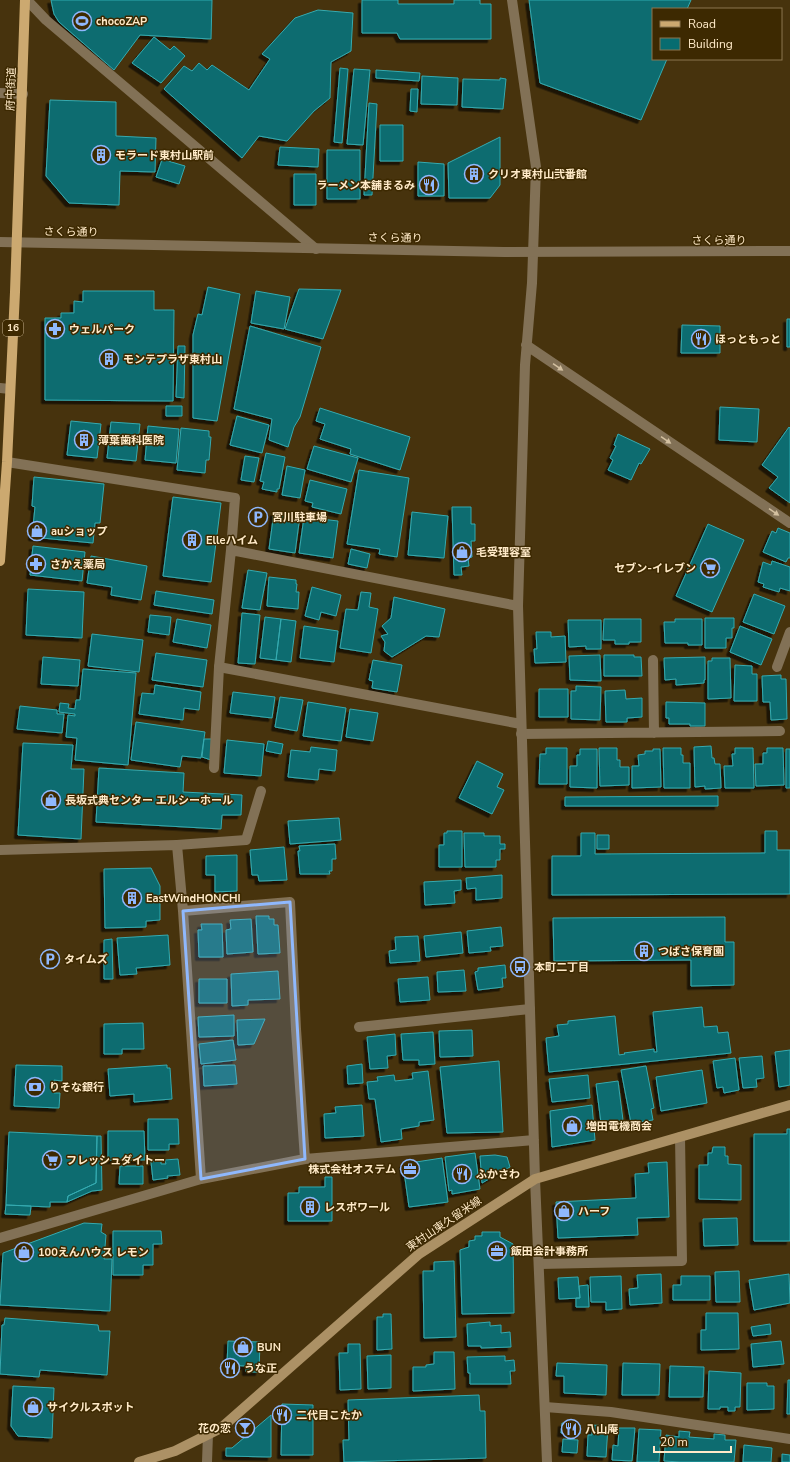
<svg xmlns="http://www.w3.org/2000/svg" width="790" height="1462" font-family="'Nunito Sans','Noto Sans JP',sans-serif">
  <defs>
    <filter id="shadow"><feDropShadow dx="-3.5" dy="3.5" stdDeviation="0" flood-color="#0009"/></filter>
  </defs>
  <rect width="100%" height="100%" fill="#47330d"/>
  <!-- building -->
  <path fill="#076c70" stroke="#36aab0" filter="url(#shadow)" d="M51,0H212L211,39L140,35L114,70L59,22L54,14Z
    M362,0H398V4H454V0H480V4H491V39H400L397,33H362Z
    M529,0H691L687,9H653V59H667L641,120L540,83Z
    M318,10L353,13L351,51L331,62L330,98L314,111L287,141L259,136L242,158L164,89L184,66L192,71L199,63L207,70L212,65L249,90L270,59L262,54L295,18Z
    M154,37L170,50L174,46L185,56L161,83L132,63Z
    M340,68L348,69L342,143L334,142Z
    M354,69L370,70L363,145L347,144Z
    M376,70L420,73L419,81L376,78Z
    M422,76L458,78L457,105L421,104Z
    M500,78L506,79L503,109L462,107L463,79L500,80Z
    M411,89H418L417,112L410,111Z
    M50,100L116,102V136L156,138L155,172L120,171L119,205L69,203L46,176Z
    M369,103L377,104L372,195H364Z
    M380,125H403V161H380Z
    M500,137V185L490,198H449L448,163Z
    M280,147L319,149L318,167L278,165Z
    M327,150H360V199H327Z
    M165,151L171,153L168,161L185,166L179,184L156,177Z
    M418,162L444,164V196H418Z
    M294,174H316V205H294Z
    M208,287L240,294L217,421L193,418V335L198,314L202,315Z
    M299,289L341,290L323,339L285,329Z
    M83,291H154V310H174L173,401L45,400V318H61V313H74V301L83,302Z
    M256,291L290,297L284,329L251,323Z
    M787,319H790V347H787Z
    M682,325L720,326V353H681Z
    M250,326L321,347L300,417L294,427L288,447L269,440L272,419L234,409Z
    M178,346H185L184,398L176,397Z
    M166,406H182V416H166Z
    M720,407L759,409L757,442L719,440Z
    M320,408L410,437L400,470L350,454L351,449L320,439L325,424L316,421Z
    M237,416L269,425L262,453L230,445Z
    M71,421L101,424L97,458L67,455Z
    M111,422L140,424L136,461L107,458Z
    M148,426L179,429L176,463L145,460Z
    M789,427L790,428V503L769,488L778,477L762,465Z
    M181,428L209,431V437H211L209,460H206L205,473L177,470Z
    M618,434L650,449L641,464L639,463L631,480L608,470L613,460L610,458L616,446L614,445Z
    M314,446L358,458L351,482L307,469Z
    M266,453L285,457L279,489H277V492L262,489L264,482L260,481Z
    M245,456L259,458L254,482L241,480Z
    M287,466L305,470L300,498L282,495Z
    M359,470L409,478L397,557L379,554L380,549L347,544Z
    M34,477L104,484L100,523H95L93,543L32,537L35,507L32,506Z
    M310,480L347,489L341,514L312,507L313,503L305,501Z
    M173,497L221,503L211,582L163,576Z
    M452,507H471V524H475V541H471L472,557L468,558L469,566L461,567L462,575H454Z
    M274,512L300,515L295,553L269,549Z
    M412,512L448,516L444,558L408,555Z
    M304,517L338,521L333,558L299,553Z
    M708,524L744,540L712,612L676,596Z
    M778,528L790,533V558H788L786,562L763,552L772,531L776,533Z
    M33,546L85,552L82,581L30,575Z
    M351,549L370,554L367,568L348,564Z
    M91,556L147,566L141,600L111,595L112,587L87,583Z
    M772,561L790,567V591L780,588L779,592L763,587L764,584L758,582L763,562L771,565Z
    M248,570L267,573L260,610L242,608Z
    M269,577L296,580V584H297L296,592H299L298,609L267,606Z
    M312,587L341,595L336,616L321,612L319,620L305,616Z
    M28,589L84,592L82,638L26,635Z
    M156,591L214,600L212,614L154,605Z
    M361,592L371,593L369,607L378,609L371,653L340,648L346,609L358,610Z
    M754,594L785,606L774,634L743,622Z
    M394,597L445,609L439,637L426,636L392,657L384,651L385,642L381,636L388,634L382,626L391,618Z
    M242,613L260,615L255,664L238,663Z
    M150,615L171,617L169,635L148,632Z
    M265,617L281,619L276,660L260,658Z
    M705,618H734V628H732V638H726V648H705Z
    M177,619L211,625L207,648L173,642Z
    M281,619L296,621L291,662L276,660Z
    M604,619H641V642H629V644H615V640H603Z
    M675,619H702V645H688V643H665L664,622H675Z
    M568,620H601V649H586V646L569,647Z
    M304,626L338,631L334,662L300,658Z
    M740,626L772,639L761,665L730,652Z
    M536,632H551V637L565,636L566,662L535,663L534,649H537Z
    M92,634L143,640L139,672L88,666Z
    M156,653L207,660L203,687L152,680Z
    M600,655L601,681L570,680L569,656Z
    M604,655H634V657H641L642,676H604Z
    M43,657L80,660L78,686L41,684Z
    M705,657V680H704V683L676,685V679L665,680L664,658Z
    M712,658H730L731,698L708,699V661H712Z
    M373,660L402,665L397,692L372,688L373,681L369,680Z
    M735,665L752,666V674H757V701H734Z
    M83,669L136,673L128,765L75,760L77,738L66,737L68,715L75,716V714L59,712L60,703L69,704L68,708L75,709L76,700H80Z
    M781,675V679H786L787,719L771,720L770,702H763L762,676Z
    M155,685L201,692L199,710L184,708L183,720L139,714L142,693L154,694Z
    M576,686L601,687L600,720L571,719V691H576Z
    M539,689H568V717H539Z
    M625,690L626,699L642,698V717L627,718V722H606L605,691Z
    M233,692L275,697L272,718L230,713Z
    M280,697L303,700L297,731L275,727Z
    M308,702L346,708L341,741L303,736Z
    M666,702L705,703V726H690V724H669V718H666Z
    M20,706L57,710V714H64L62,733L17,729Z
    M350,709L378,713L373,741L346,737Z
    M136,722L205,732L201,758L182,756L180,767L131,760Z
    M204,739H213L211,760L202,757Z
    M227,740L264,744L261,776L224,773Z
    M268,741L283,744L281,754L266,751Z
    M23,743L73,745L71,769H84L81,839L18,835Z
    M711,746L712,758H714L715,764H720L721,788L705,789V786L695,787L694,747Z
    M311,747L337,750L335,771L319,769L318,780L288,777L291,750L310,752Z
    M546,748H567V784H539L540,754H546Z
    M599,748H617V760H620V767H629V785L600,786Z
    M663,748H681V755H683V763H690V788H664Z
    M735,748H753L754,788H725L724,766H733L732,754H735Z
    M767,748H783L784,785L756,786L755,764H763V753H767Z
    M580,749H597V788L570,787V766H577V755H580Z
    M653,749H660L661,787L632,788V766H639L638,755L645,754V751H653Z
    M786,749H790V788H786Z
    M477,761L503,774L497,787L504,790L492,814L459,798Z
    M99,768L184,773L183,792L242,795L241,815H222L221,829L96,822Z
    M718,796V806H565V797Z
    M339,818L341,840L290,844L288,821Z
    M447,831H462V867H439V845H444V833H447Z
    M765,831H777V850H790V894L552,895V856H581V833H595V854L765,853Z
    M464,833H484V836H500V844H505V849H500V860H496V867H465Z
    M597,835H609V849H597Z
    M335,844L336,859H332V871H329L330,874H300L298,851H300L299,846Z
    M284,847L287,880L259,881L258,875H252L250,850Z
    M237,855V891L215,892V875H206V856Z
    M151,868L160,886V920L146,921V927L105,928L104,869Z
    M502,875V898L476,900V888L467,889L466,878Z
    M461,880V890L454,891L455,903L425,905L424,882Z
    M256,916H269V919H274V925H278L280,953L258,954Z
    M725,917V942H734V985L691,986V960L554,961L553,918Z
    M251,919L253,952L227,954L226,930L231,929L230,920Z
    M201,924H222L223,957H199L198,930H202Z
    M501,927L503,946L490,947L491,951L469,953L467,931Z
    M461,932L463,953L426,957L424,936Z
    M168,935L170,965L136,968L137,974L120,975L117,938Z
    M418,936L420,961L390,963L389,951L396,950L395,937Z
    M112,939L113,979H104V940Z
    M505,965L506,978H502L503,987L478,990L475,972L478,971V968Z
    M464,970L466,991L438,992L437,972Z
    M278,971L280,999L248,1000V1005L232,1006L231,974Z
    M428,977L430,1000L400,1002L398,979Z
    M199,979H227V1003H199Z
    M702,1007L704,1027L717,1026L718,1033L728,1032L731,1053L549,1072L546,1038L559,1036L557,1025L568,1024V1021L615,1016L619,1055L625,1054L624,1053L654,1049V1052H657L653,1012Z
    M234,1015V1036L199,1037L198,1017Z
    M265,1019L254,1044L238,1045L237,1020Z
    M143,1023L144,1049H122V1054H104V1024Z
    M472,1030L473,1056L440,1057L439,1031Z
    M433,1032L435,1064L419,1065V1060H403L401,1034Z
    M395,1034L396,1055L387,1056L388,1068L370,1069L367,1037Z
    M233,1040L236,1060L201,1064L199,1044Z
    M790,1050V1085L779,1087L775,1052Z
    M762,1056L764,1078L756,1079L757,1087L743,1088L739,1058Z
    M735,1058L739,1090L724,1093L723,1087L717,1088L713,1061Z
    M499,1061L503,1132L447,1133L440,1067Z
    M362,1064L363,1083L348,1084L347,1066Z
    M16,1065L62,1066V1081L54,1080V1093H60L59,1108L14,1106Z
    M167,1065V1068H170L172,1099L134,1102V1094L110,1096L108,1069Z
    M235,1065L237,1084L204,1086L203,1066Z
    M646,1066L654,1108L651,1109L653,1120L631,1123L621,1070Z
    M702,1070L707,1103L661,1111L656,1077Z
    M428,1071L434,1120L419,1122V1126L401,1129L402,1139L381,1142L375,1099H369L367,1082L378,1081L377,1077L394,1075L395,1081L413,1079L412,1073Z
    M588,1075L590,1098L552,1102L549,1079Z
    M618,1081L623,1120L601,1123L596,1084Z
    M362,1105L364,1136L325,1138L324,1114L336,1113L335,1107Z
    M592,1105L595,1140L552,1147L550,1111Z
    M148,1119H178L179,1144H169V1150H148Z
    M787,1129H790V1241H754V1134H787Z
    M108,1131H144L145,1160H108Z
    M9,1132L97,1136L96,1183L68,1196L67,1202H50V1207L6,1205Z
    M97,1136H101L102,1190L92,1191L67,1202L68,1196L96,1183Z
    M713,1147H725V1156H728V1164L741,1165V1200L699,1199V1165H708V1153H712Z
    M475,1153L480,1189L452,1194V1190L449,1191L445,1157Z
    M495,1155L507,1157L510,1167L482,1183L480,1156Z
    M442,1158L448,1202L409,1207L403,1164Z
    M178,1159L180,1175L167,1176L168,1178L153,1180L151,1162L161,1160V1164H166L165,1160Z
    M667,1162L669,1217L637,1218L638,1235L558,1238L556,1202L636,1198L635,1174L649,1173L648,1163Z
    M120,1166H143V1184H119Z
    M325,1177H332V1221H288V1193H299V1187H325Z
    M6,1205L31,1206L30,1215L5,1214Z
    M737,1218L738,1245L704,1246L703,1219Z
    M84,1223L102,1224L101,1232L106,1235L104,1259H112L110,1311L0,1305L3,1253Z
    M113,1231H161L162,1244H153V1265H143V1275H113Z
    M482,1232H500V1237L513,1244L514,1313L462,1314L460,1250L469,1247V1241L475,1240V1236H482Z
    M454,1261L456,1337L424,1338L423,1271H434V1262Z
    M739,1271L740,1302H716L715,1272Z
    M661,1274L662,1303L630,1305L629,1289L638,1288L637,1275Z
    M789,1274L790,1303L754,1310L749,1280Z
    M621,1276L622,1309L606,1310V1302H591L590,1277Z
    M681,1276H710V1300H673V1285H681Z
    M578,1277L580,1298L559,1299L558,1278Z
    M588,1285L589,1307H576V1298H580L579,1286Z
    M706,1313H738L739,1349L701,1350V1330H706Z
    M383,1314H391L392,1349L377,1350V1317H383Z
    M5,1318L98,1325L99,1331H110L107,1375L40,1370L39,1377L0,1374L2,1325H4Z
    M490,1322V1326L501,1325V1333L510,1332L511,1347L481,1348V1346H468L467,1324Z
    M770,1324L771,1334L753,1336L751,1327Z
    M228,1341L260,1342L259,1372H246V1366L227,1365Z
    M781,1341L784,1364L753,1367L751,1344Z
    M348,1344H360L361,1389L340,1390L339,1353H348Z
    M434,1352H454L455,1389L413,1391V1367H426V1365L434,1364Z
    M391,1355V1388L368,1389L367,1356Z
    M505,1356V1361L514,1360L515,1371H510L511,1384H470V1373H468L467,1357Z
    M557,1363L607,1365L606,1395L564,1393V1376H556Z
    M623,1363L660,1364L659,1395H622Z
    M670,1366L704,1367L703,1397H669Z
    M709,1371L741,1373L740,1407H735V1411H728V1407H720V1409H708Z
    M788,1380H790V1414H787Z
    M747,1383H767V1386H774V1409L747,1410Z
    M13,1386L54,1388L52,1438L18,1436L11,1426Z
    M479,1395L480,1411H485L486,1458L344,1462L343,1440H349L348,1400Z
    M282,1404L313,1405V1455H281Z
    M271,1415V1457L226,1456V1448H232Z
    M562,1423L580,1425V1434L561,1433Z
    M592,1425L608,1426L606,1457L587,1456L588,1435H592Z
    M619,1428H635L632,1461L612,1460L613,1445L618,1446Z
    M639,1429L661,1430L659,1462H637Z
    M679,1431L690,1432L689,1437L714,1439V1434L725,1435V1440H736L734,1462H680L664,1461L666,1435L679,1437Z
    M563,1439L578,1440L577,1453L562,1452Z
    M744,1445L772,1448L771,1462H743Z
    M782,1454L790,1455V1462H782Z"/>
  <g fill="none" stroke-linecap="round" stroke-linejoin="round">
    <!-- service -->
    <path stroke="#827156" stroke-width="10" d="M0,388L10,389
      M653,660L654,733
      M777,667L790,632
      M521,734L780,731
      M214,768L219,667
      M177,845L246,840L261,791
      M359,1027L530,1009
      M540,1264L682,1261L680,1137
      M207,1462L208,1434"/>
    <!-- minor -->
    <path stroke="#827156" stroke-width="10" d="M27,0L46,20L316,249
      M512,0L536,167L532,283L525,365L518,606L535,1179
      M0,93L23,94
      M526,345L790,523
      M7,462L235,498L231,550L219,667L521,724
      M231,550L518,606
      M0,850L177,845L183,911
      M201,1179L183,911L290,902L296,1029L305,1159
      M0,1238L201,1179L305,1159L534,1140
      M545,1407L611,1412L790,1439"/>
    <!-- tertiary -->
    <path stroke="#827156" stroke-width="10" d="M0,242L504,252L790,251
      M535,1179L547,1462"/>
    <!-- secondary -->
    <path stroke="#ac9165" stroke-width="10" d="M139,1462L175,1451L221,1428L419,1254L535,1179L790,1105"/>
    <!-- primary -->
    <path stroke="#cca970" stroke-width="10" d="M0,561L7,462L15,292L25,0"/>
  </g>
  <!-- one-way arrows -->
  <defs><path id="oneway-solid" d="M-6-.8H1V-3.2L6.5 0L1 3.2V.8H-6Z"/></defs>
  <g fill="#d3c0a0">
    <use href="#oneway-solid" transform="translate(558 367) rotate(34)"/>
    <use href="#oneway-solid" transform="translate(666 440) rotate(34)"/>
    <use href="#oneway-solid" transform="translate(774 512) rotate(34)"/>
  </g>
  <!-- marked area -->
  <path fill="#8fb8fd" fill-opacity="0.2" stroke="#8fb8fd" stroke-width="3" stroke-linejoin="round" d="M290,902L305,1159L201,1179L183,911Z"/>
  <!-- icons -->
  <defs>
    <g id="stadium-ring" transform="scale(1)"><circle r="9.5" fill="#3d2901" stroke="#8fb8fd" stroke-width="1.5"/><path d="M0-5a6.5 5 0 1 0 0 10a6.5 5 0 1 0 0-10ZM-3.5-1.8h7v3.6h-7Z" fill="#8fb8fd"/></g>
    <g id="building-ring" transform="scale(1)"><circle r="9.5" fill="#3d2901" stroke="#8fb8fd" stroke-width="1.5"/><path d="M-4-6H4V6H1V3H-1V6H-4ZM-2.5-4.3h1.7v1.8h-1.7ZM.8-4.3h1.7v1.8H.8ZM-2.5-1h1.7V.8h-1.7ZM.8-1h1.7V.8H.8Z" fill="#8fb8fd"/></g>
    <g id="restaurant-ring" transform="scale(1)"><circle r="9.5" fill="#3d2901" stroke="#8fb8fd" stroke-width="1.5"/><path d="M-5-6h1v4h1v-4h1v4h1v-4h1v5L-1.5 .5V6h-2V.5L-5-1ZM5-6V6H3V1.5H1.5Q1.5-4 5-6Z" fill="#8fb8fd"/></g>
    <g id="pharmacy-ring" transform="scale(1)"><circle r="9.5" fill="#3d2901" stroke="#8fb8fd" stroke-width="1.5"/><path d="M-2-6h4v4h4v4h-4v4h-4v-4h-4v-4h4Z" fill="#8fb8fd"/></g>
    <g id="parking-ring" transform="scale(1)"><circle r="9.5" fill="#3d2901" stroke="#8fb8fd" stroke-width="1.5"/><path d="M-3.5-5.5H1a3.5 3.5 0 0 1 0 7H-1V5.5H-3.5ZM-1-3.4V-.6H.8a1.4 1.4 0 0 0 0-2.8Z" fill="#8fb8fd"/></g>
    <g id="shop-ring" transform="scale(1)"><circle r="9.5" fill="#3d2901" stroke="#8fb8fd" stroke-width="1.5"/><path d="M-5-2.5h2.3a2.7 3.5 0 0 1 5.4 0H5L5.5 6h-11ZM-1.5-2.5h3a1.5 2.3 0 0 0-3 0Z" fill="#8fb8fd"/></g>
    <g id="supermarket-ring" transform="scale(1)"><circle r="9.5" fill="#3d2901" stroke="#8fb8fd" stroke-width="1.5"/><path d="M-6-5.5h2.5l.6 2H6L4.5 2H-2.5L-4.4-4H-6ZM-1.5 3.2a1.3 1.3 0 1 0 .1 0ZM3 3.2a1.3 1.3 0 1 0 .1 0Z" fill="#8fb8fd"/></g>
    <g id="bus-ring" transform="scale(1)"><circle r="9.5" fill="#3d2901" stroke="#8fb8fd" stroke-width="1.5"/><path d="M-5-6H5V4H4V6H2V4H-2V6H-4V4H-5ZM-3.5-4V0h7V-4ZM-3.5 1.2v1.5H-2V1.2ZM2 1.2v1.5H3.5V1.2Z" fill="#8fb8fd"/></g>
    <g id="bank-ring" transform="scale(1)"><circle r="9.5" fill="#3d2901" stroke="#8fb8fd" stroke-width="1.5"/><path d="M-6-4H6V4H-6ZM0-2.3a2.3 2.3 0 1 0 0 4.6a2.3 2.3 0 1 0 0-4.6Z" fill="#8fb8fd"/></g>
    <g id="office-ring" transform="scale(1)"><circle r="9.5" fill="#3d2901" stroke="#8fb8fd" stroke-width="1.5"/><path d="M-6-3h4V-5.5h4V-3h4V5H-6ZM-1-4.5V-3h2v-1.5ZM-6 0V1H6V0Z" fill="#8fb8fd"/></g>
    <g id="bar-ring" transform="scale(1)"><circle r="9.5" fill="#3d2901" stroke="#8fb8fd" stroke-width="1.5"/><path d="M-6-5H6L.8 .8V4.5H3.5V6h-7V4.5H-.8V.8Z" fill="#8fb8fd"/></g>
  </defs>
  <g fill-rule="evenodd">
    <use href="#stadium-ring" x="82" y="21"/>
    <use href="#building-ring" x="101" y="155"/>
    <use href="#building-ring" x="474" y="174"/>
    <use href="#restaurant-ring" x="429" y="185"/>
    <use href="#pharmacy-ring" x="55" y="329"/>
    <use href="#restaurant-ring" x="701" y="339"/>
    <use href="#building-ring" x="109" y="359"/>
    <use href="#building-ring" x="84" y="440"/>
    <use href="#parking-ring" x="258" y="517"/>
    <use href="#shop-ring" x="37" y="531"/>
    <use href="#building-ring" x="192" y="540"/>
    <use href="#shop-ring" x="462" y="552"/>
    <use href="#pharmacy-ring" x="36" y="564"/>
    <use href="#supermarket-ring" x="710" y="568"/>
    <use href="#shop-ring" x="51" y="800"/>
    <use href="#building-ring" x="132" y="898"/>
    <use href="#building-ring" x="644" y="951"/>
    <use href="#parking-ring" x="50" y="959"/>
    <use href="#bus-ring" x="520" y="967"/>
    <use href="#bank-ring" x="35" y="1087"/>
    <use href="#shop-ring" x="572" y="1126"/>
    <use href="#supermarket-ring" x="52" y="1160"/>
    <use href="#office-ring" x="410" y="1169"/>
    <use href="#restaurant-ring" x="462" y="1174"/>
    <use href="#building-ring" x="310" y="1207"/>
    <use href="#shop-ring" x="564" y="1211"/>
    <use href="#office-ring" x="497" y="1251"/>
    <use href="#shop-ring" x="24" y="1252"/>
    <use href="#shop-ring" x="243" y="1347"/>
    <use href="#restaurant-ring" x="230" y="1368"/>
    <use href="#shop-ring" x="33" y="1407"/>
    <use href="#restaurant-ring" x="282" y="1415"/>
    <use href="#bar-ring" x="245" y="1428"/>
    <use href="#restaurant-ring" x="571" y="1429"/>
  </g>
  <g text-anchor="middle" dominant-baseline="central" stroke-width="3" stroke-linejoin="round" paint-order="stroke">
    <!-- shield labels -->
    <rect fill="#3d2901" stroke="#c5b08c" stroke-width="1" x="3" y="320" width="20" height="16" rx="3"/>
    <g font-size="10" font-weight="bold" fill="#ffeac8">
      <text x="13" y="328">16</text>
    </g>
    <!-- poi labels -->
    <g font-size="11" font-weight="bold" fill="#ffeac8" stroke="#3d2901" text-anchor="start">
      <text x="96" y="21">chocoZAP</text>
      <text x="115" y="155">モラード東村山駅前</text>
      <text x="488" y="174">クリオ東村山弐番館</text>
      <text x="415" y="185" text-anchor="end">ラーメン本舗まるみ</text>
      <text x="69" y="329">ウェルパーク</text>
      <text x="715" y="339">ほっともっと</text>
      <text x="123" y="359">モンテプラザ東村山</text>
      <text x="98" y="440">薄葉歯科医院</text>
      <text x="272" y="517">宮川駐車場</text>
      <text x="51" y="531">auショップ</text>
      <text x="206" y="540">Elleハイム</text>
      <text x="476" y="552">毛受理容室</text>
      <text x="50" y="564">さかえ薬局</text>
      <text x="696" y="568" text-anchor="end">セブン-イレブン</text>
      <text x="65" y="800">長坂式典センター エルシーホール</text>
      <text x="146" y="898">EastWindHONCHI</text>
      <text x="658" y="951">つばさ保育園</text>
      <text x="64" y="959">タイムズ</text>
      <text x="534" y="967">本町二丁目</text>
      <text x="49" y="1087">りそな銀行</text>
      <text x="586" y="1126">増田電機商会</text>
      <text x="66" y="1160">フレッシュダイトー</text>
      <text x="396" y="1169" text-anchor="end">株式会社オステム</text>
      <text x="476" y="1174">ふかさわ</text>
      <text x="324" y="1207">レスポワール</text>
      <text x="578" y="1211">ハーフ</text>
      <text x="511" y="1251">飯田会計事務所</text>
      <text x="38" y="1252">100えんハウス レモン</text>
      <text x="257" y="1347">BUN</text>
      <text x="244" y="1368">うな正</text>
      <text x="47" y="1407">サイクルスポット</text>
      <text x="296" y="1415">二代目こたか</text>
      <text x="231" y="1428" text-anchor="end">花の恋</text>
      <text x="585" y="1429">八山庵</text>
    </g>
    <!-- street labels -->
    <g font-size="11" fill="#ffeac8" stroke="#3d2901">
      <text transform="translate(11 89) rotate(-88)">府中街道</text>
      <text transform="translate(71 232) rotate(1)">さくら通り</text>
      <text transform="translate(395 238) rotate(1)">さくら通り</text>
      <text x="719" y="240">さくら通り</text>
      <text transform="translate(444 1224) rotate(-34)">東村山東久留米線</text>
    </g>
  </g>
  <!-- legend -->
  <rect x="652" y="8" width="130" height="52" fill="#3d2901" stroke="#8b7651"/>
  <rect x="660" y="21" width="20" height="6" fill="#cca970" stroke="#8b7651"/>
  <text x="688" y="28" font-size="12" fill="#ffeac8">Road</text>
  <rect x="660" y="38" width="20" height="12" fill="#076c70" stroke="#8b7651"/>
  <text x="688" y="48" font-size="12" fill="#ffeac8">Building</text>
  <!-- scale -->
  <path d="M654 1446v6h77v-6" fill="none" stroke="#ffeac8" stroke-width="2"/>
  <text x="660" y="1446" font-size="12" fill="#ffeac8" stroke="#3d2901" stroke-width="3" paint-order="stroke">20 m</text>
</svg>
